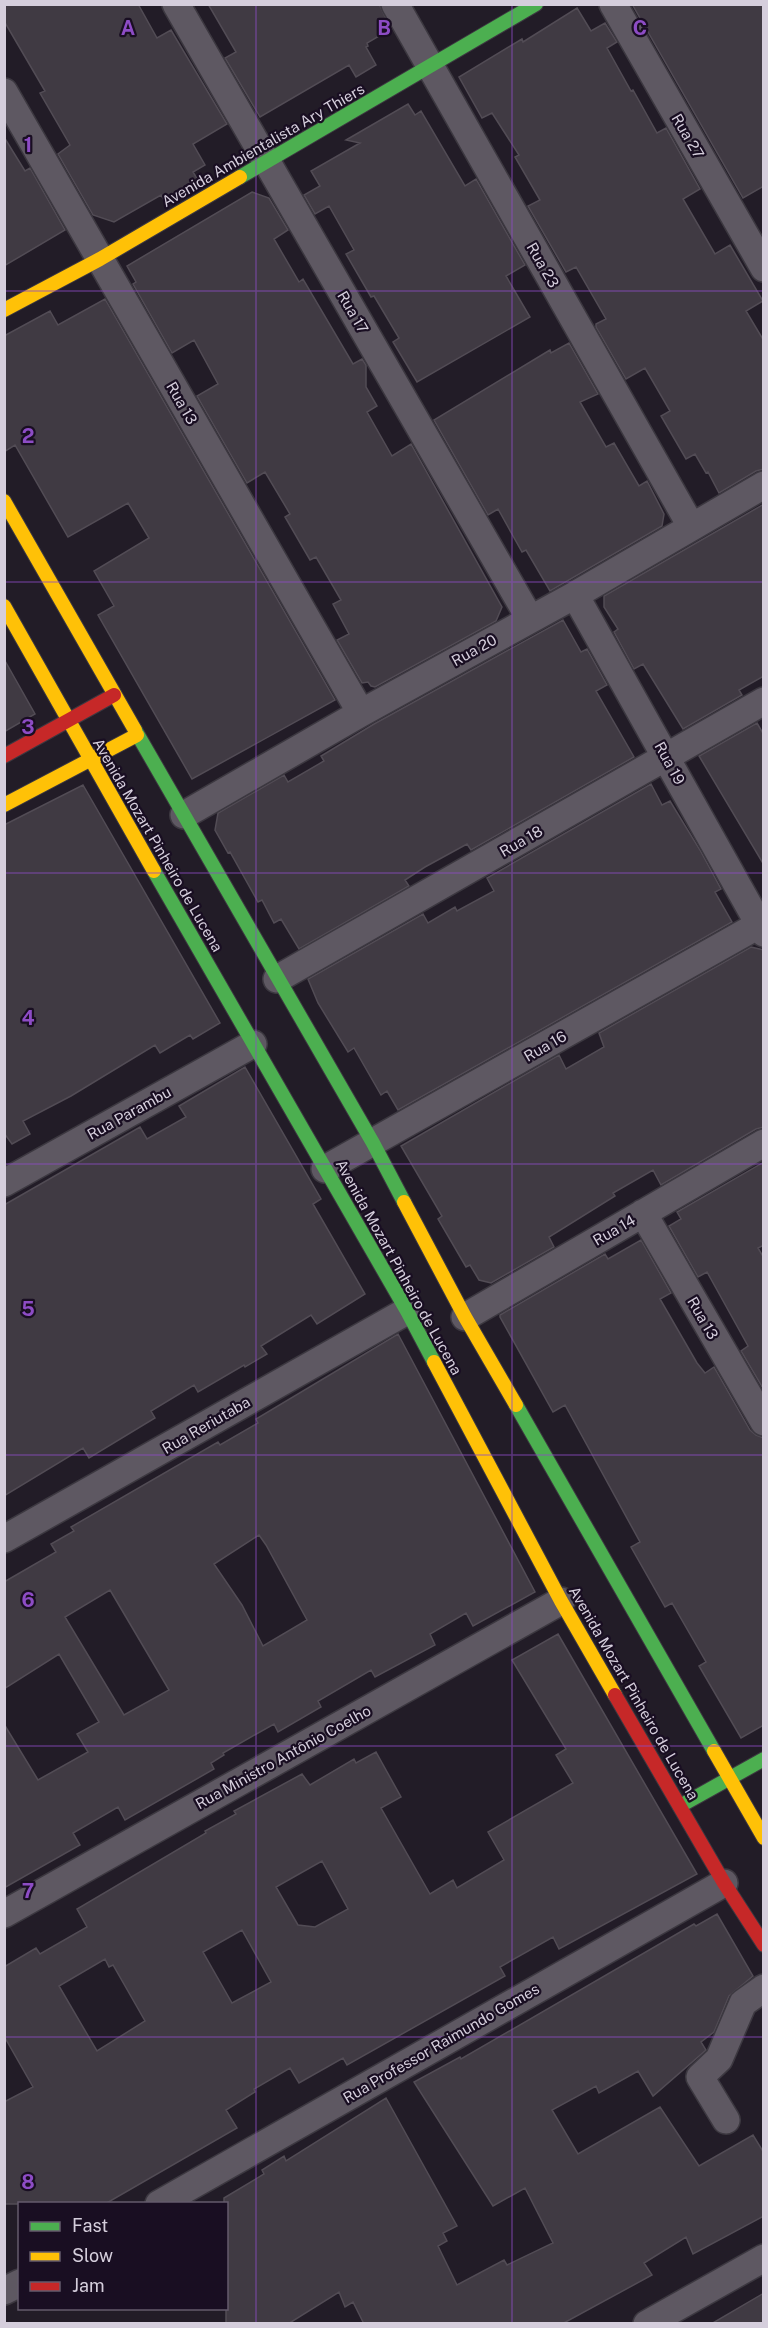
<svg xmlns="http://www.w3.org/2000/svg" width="768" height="2328" font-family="'Public Sans',sans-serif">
  <rect width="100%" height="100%" fill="#221c27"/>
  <!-- building -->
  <path fill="#403a43" stroke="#524c55" stroke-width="1.5" fill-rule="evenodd" d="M4,4H138L157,38L171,30L227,124L193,144L205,165L193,172L198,180L164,200L161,195L114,222L93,215L58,154L70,145L40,93L45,91L4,21Z
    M208,4H379L391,29L367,43L368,46L366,47L376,65L356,77L349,65L260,117L225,58L236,52Z
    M632,4H764V186L743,198Z
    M577,8L591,31L605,23L617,42L607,48L631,91L633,90L657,133L666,128L700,189L683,199L715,254L730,245L763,301L746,311L764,341V469L756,471L719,493L708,472L706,473L695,454L686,459L661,416L670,411L645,368L626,379L596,327V324L606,319L576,267L566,272L528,206L540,200L515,157L519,155L492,113L482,118L459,77L522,39L523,42Z
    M408,104L415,115L421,111L465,186L476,179L525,265L506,276L530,317L417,382L393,342L399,338L374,296L371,297L346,254L354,250L329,206L315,214L304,195L320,186L311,171L360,143L346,140Z
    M4,137L25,171L30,168L65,230L4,266Z
    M252,192L269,198L288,230L274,239L299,282L303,279L353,364L362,359L366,365V387L377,406L367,412L392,456L411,444L502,607L496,621L375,687L371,686L368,682L362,683L337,640L349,634L333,604L341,600L316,557L310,560L285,517L290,514L265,472L247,483L197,396L218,384L194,340L172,353L133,284L136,282L127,266Z
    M105,299L335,700L192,779L98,615L114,606L94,571L149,538L128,503L68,537L15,445L4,452V336L50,311L58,325Z
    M569,343L598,394L580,402L606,447L614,443L639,486L647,481L664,514L662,526L550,591L526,550L522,552L498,509L488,515L434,420L550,350L551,353Z
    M764,504V676L739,690L742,695L683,729L643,664L634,669L614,632L618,629L604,607V596Z
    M563,620L581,652L587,649L607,685L596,691L634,757L471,850L467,844L425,867L405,880L409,886L299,949L281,919L274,923L262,900L258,902L230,852L228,853L215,830L218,813L284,775L288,782L324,761L321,756L374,724Z
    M4,659L35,714L4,732Z
    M757,723L764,735V865L699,756Z
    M651,784L662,805L670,801L700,850L721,889L715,892L732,922L398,1110L387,1091L381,1095L354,1048L348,1052L318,1003L308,979L423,914L428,923L455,907L457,911L494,891L487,878Z
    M83,785L220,1023L193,1039L190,1035L160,1053L155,1045L71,1096L23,1121L30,1134L12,1144L4,1133V825Z
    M751,947L764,950V1127L756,1129L661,1185L653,1170L613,1193L615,1196L549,1237L554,1247L491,1283L479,1280L470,1265L466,1267L438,1219L442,1216L401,1146L559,1055L566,1069L604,1047L599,1033Z
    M245,1067L321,1199L313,1204L365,1294L317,1324L311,1315L261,1346L267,1354L245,1367L244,1365L198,1392L194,1385L151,1411L155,1418L89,1458L83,1448L4,1496V1205L140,1127L147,1139L186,1117L179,1106Z
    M764,1162V1245L758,1248L764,1258V1390L741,1351L748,1346L707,1272L698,1277L669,1226L681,1219L677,1212Z
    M641,1240L671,1293L660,1299L697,1363L705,1373L714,1367L750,1430L756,1435L764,1438V1725L741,1738L699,1666L706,1662L672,1603L665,1607L631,1547L640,1542L565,1405L553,1412L500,1317V1315L605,1254L608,1259Z
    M398,1334L535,1592L473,1626L466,1613L430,1634L435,1645L375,1677L371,1670L318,1701L321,1707L278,1732L274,1724L223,1753L224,1755L211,1763L214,1769L125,1820L118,1807L73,1833L80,1845L4,1888V1724L38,1780L88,1752L77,1734L99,1722L59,1654L4,1689V1582L56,1552L51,1544L74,1531L71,1527L218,1442L220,1445L258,1423L256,1419ZM259,1535L266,1545L307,1620L263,1646L242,1605L214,1564ZM110,1590L169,1690L124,1715L65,1617Z
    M558,1634L697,1874L559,1949L553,1937L500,1967L505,1976L347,2065L343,2058L299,2083L290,2068L254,2089L255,2092L226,2110L237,2128L105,2204H4V2102L33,2087L4,2036V1967L36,1948L40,1954L87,1927L77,1909L206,1833L205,1831L236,1814L234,1811L302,1774L310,1785L354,1759L356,1763L376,1752L401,1797L381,1808L430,1894L453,1880L457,1888L504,1860L488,1832L573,1783L556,1755L566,1749L512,1660ZM322,1861L348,1909L315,1927L298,1925L276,1887ZM242,1930L271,1982L232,2003L203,1952ZM105,1959L109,1967L113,1965L145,2021L97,2051L59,1986Z
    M717,1914L753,1976L729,1996L714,2032L701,2042L706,2050L653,2096L638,2071L599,2093L596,2086L552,2110L578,2154L660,2107L699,2166L753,2135L764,2153V2216L693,2254L686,2237L644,2263L652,2275L562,2324H364L353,2302L345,2307L339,2292L288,2324H226V2204H224V2198L264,2174L262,2170L284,2156L286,2161L386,2098L457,2226L443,2233L447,2241L438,2246L457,2285L504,2260L507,2265L553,2243L525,2188L493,2206L414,2082L460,2057L461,2059L694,1924L696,1926Z
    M764,2293V2324H711Z"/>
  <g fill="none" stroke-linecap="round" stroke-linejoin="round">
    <!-- street casing -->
    <g stroke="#3c3840" stroke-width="30">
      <path id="street" d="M176,4L530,619
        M395,4L691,526
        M613,4L764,268
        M4,92L361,713
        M575,595L764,933
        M184,815L361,713L575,595L764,485
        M277,979L764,701
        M325,1169L764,922
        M4,1183L253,1044
        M643,1213L764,1422
        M465,1317L764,1143
        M4,1539L407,1311
        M4,1914L561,1601
        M726,2120L700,2077L719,2059L743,2003L764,1988
        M159,2204L724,1883
        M4,2291L20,2283
        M647,2324L764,2258"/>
    </g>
    <!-- fast casing -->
    <g stroke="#3c3840" stroke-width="16">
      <path id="fast" d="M240,177L536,4
        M135,730L373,1143L404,1202
        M154,871L407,1311L434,1362
        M516,1405L714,1751
        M680,1806L764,1759"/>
    </g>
    <!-- slow casing -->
    <g stroke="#3c3840" stroke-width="16">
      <path id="slow" d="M4,310L100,259L240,177
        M4,501L135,730
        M4,606L154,871
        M4,805L137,735
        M404,1202L465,1317L516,1405
        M434,1362L561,1601L615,1695
        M714,1751L764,1838"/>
    </g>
    <!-- jam casing -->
    <g stroke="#3c3840" stroke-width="16">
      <path id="jam" d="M4,756L114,695
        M615,1695L724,1883L764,1945"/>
    </g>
    <!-- street -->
    <use href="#street" stroke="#5e5862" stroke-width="27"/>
    <!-- fast -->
    <use href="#fast" stroke="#4caf50" stroke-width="14"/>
    <!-- slow -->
    <use href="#slow" stroke="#ffc107" stroke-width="14"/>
    <!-- jam -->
    <use href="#jam" stroke="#c62828" stroke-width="14"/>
  </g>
  <!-- grid -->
  <path fill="none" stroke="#8d4cc5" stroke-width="1.5" stroke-opacity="0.55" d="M256,4V2324M512,4V2324M4,291H764M4,582H764M4,873H764M4,1164H764M4,1455H764M4,1746H764M4,2037H764"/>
  <g text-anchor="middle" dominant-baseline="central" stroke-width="4.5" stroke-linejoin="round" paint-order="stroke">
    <!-- street labels -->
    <g font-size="15" fill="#d5cedc" stroke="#190e22">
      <text transform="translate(688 136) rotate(60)">Rua 27</text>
      <text transform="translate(263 145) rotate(-30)">Avenida Ambientalista Ary Thiers</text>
      <text transform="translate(543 265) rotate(60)">Rua 23</text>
      <text transform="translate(353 312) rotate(60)">Rua 17</text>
      <text transform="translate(182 403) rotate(60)">Rua 13</text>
      <text transform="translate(474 650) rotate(-29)">Rua 20</text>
      <text transform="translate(670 763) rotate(61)">Rua 19</text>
      <text transform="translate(521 841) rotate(-30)">Rua 18</text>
      <text transform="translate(158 845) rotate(60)">Avenida Mozart Pinheiro de Lucena</text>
      <text transform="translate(545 1046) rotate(-30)">Rua 16</text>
      <text transform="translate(129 1113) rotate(-29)">Rua Parambu</text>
      <text transform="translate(614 1230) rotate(-30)">Rua 14</text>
      <text transform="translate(399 1267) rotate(61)">Avenida Mozart Pinheiro de Lucena</text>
      <text transform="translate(703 1318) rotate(60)">Rua 13</text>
      <text transform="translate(206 1425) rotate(-30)">Rua Reriutaba</text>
      <text transform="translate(634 1693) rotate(60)">Avenida Mozart Pinheiro de Lucena</text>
      <text transform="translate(283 1757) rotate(-29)">Rua Ministro Antônio Coelho</text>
      <text transform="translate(441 2043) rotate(-30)">Rua Professor Raimundo Gomes</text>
    </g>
  </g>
  <g font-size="20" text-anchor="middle" font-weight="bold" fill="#8d4cc5" stroke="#190e22" stroke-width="4.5" stroke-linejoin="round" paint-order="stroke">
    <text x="128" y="35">A</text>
    <text x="384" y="35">B</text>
    <text x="640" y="35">C</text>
    <text x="28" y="152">1</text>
    <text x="28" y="443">2</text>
    <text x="28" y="734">3</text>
    <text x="28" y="1025">4</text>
    <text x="28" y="1316">5</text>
    <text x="28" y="1607">6</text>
    <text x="28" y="1898">7</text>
    <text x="28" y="2189">8</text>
  </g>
  <!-- border -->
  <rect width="768" height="2328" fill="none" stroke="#d5cedc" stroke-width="12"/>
  <!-- legend -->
  <rect x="18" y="2202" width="210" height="108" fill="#190e22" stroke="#645b6c" stroke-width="1.5"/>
  <rect x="30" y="2222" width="30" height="9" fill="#4caf50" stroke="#645b6c" stroke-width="1.5"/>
  <text x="72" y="2232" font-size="18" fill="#d5cedc">Fast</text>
  <rect x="30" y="2252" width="30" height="9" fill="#ffc107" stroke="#645b6c" stroke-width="1.5"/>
  <text x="72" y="2262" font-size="18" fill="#d5cedc">Slow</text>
  <rect x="30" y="2282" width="30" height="9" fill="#c62828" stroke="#645b6c" stroke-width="1.5"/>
  <text x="72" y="2292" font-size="18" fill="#d5cedc">Jam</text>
</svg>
